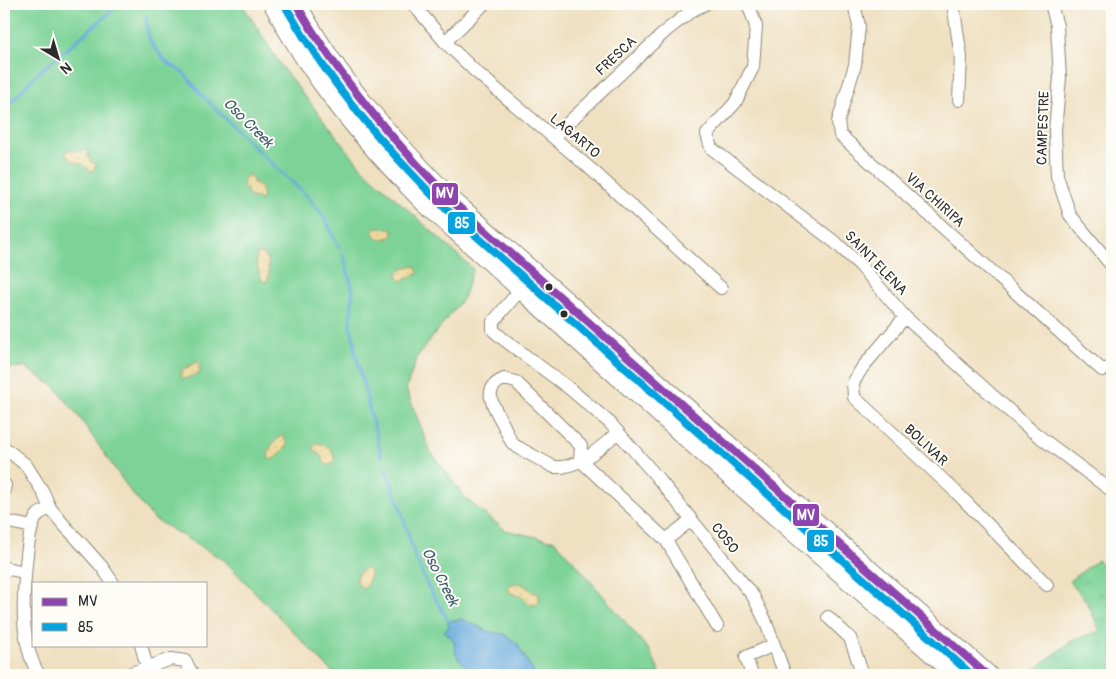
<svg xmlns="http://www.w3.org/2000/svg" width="1116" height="679" font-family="Pangolin,sans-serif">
  <defs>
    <pattern id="sand-dots" width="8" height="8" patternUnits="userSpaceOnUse" patternTransform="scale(1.25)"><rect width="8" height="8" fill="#eeda9e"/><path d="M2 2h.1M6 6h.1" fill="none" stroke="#cb8" stroke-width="1.8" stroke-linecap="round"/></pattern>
    <pattern id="park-tufts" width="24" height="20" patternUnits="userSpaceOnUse" patternTransform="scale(1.25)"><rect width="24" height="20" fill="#7dd397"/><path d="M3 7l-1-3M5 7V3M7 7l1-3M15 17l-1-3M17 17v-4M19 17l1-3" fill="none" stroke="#6cb582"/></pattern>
  </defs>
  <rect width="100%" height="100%" fill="#fdfcf7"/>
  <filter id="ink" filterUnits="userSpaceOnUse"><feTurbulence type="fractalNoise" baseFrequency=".02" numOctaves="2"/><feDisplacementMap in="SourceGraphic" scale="10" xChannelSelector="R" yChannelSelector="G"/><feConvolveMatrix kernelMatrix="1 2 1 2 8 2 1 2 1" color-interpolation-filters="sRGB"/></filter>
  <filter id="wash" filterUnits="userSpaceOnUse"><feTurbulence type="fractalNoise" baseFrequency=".0096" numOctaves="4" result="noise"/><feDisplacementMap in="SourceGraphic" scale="20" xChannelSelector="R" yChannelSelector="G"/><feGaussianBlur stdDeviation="1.12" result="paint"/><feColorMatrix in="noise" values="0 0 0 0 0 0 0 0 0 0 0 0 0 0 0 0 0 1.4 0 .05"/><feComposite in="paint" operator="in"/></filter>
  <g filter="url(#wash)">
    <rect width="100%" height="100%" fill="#efe0c1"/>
    <!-- grass -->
    <path fill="#7dd397" stroke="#547f61" d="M4,4H242L284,70L361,167L473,269L463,298L417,357L406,389L430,451L466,499L505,530L555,541L577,565L649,650L661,675H335L224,560L154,519L131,492L77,414L54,386L24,367L4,368Z"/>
    <!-- sand -->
    <path fill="url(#sand-dots)" stroke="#8c8264" d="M84,149L87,152L90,161L96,164L94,170L90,171C81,161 75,165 67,156L66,152L69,150L78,151Z
      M248,175L251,176L254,183L260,186L263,196L261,200L248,196L247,190L243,187L244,178Z
      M378,228L393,229V235L389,238L379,239L372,232L374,229Z
      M262,253L268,261L269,277L266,282L263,281C259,276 255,260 256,255Z
      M410,266L416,267L418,272L417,274L401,281L397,276L398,272Z
      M197,362L200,366L199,374L183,379L181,374L182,370Z
      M283,435L288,445L276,458L269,460C266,449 275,440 283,435Z
      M319,443L331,449L335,460L331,465L325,464L322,457L313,449L314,445Z
      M367,568L370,572L369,580L365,588L362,589L355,578L362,570Z
      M518,583C527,585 530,592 538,594L540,598L536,605H531L520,596L510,593L508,587L512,584Z"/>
    <!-- park -->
    <path fill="url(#park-tufts)" stroke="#547f61" d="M1098,560L1112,577V675H1027L1073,640L1100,631L1087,602L1069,581Z"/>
    <!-- water -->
    <path fill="#68aadc" stroke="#4a6a84" d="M462,619L490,632L504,634L517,643L535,675H477C464,662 454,662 454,641L444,631L449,627L448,622L449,621Z"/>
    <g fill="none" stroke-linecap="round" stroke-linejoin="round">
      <!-- stream -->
      <path stroke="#68aadc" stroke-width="3" d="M145,4V5
        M146,16L147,29L151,43L166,62L184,73L201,94L253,146L307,196L323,215L339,247
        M4,110L38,73L106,16L118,4
        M343,254L353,291L350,326L355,343V351L382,458
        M385,468L400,506L416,560L428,587L450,623"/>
    </g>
  </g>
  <g filter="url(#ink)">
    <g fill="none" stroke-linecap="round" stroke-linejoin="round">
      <!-- minor casing -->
      <g stroke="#8d8676" stroke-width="14">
        <path id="minor" d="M413,4L445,42L475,71L593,171L721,288
          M748,4L756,26L753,67L735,103L707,134L711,148L836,243L860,265L905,317L1032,431L1112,491
          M854,4L859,26L855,65L838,122L840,135L1102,370L1112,367
          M953,4L961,57L959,100
          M1051,4L1057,26L1060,78L1055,130L1057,176L1070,215L1112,266
          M445,42L484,4
          M553,137L667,30L691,11L705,4
          M526,283L493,322V330L502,338L570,389L610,423L657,477L753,596L765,620L785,675
          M905,317L862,368L853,383L854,397L955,491L1047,585
          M6,449L26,465L43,492L50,508L63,524L79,541L102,567L113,583
          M580,460L581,446L516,382L504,379C480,389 494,407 503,424C506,430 509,439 513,444C516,447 550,465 554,467C555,467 562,467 562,467C583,464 603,446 618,432
          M580,460L666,540L717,626
          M4,491L5,485
          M4,521L32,527
          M666,540L691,520
          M4,568L25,572
          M828,617L850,638L863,675
          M141,645L147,667
          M39,675C31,662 27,647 25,631C22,610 25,532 37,516C40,512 46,510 50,508
          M126,675L171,659L185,661L193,675
          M752,675L746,657L774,645"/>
      </g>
      <!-- primary casing -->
      <g stroke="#8d8676" stroke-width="22">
        <path id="primary" d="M274,4C312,78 367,143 425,202L699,448L958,675
          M296,4C336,79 393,142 453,202L987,675"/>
      </g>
      <!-- minor -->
      <use href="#minor" stroke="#fff" stroke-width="12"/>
      <!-- primary -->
      <use href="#primary" stroke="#fff" stroke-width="20"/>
      <!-- bus-1 casing -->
      <g stroke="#fdfcf7" stroke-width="11">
        <path id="bus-1" d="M296,4C339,78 393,141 453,202L987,675"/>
      </g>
      <!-- bus-2 casing -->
      <g stroke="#fdfcf7" stroke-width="11">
        <path id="bus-2" d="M287,9C330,84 385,148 446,209L972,675"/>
      </g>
      <!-- bus-1 -->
      <use href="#bus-1" stroke="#8e44ad" stroke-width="8"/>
      <!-- bus-2 -->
      <use href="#bus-2" stroke="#04a2de" stroke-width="8"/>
    </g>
  </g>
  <!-- markers -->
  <g fill="#2b2b2b" stroke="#fdfcf7" stroke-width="2">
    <circle cx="549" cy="287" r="4.5"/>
    <circle cx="564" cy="314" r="4.5"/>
  </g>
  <g text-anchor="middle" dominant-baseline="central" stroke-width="4" stroke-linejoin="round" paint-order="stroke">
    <!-- street labels -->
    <g font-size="14" fill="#2b2b2b" stroke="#fdfcf7">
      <text transform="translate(616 56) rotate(-43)">FRESCA</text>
      <text transform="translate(1043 128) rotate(-88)">CAMPESTRE</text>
      <text transform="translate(575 136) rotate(40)">LAGARTO</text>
      <text transform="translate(935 200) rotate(42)">VIA CHIRIPA</text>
      <text transform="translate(876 263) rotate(46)">SAINT ELENA</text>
      <text transform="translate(926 445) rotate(43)">BOLIVAR</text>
      <text transform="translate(725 538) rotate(51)">COSO</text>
    </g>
    <!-- water labels -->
    <g font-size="15" font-style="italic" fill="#435e72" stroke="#fdfcf7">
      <text transform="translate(248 123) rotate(45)">Oso Creek</text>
      <text transform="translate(440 577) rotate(63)">Oso Creek</text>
    </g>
  </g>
  <g stroke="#fdfcf7" stroke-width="2">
    <rect x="431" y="182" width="28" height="24" rx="5" fill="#8e44ad"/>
    <rect x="447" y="211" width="29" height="24" rx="5" fill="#04a2de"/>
    <rect x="792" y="503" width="28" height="24" rx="5" fill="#8e44ad"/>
    <rect x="806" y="529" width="29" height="24" rx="5" fill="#04a2de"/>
  </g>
  <g font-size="14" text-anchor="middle" font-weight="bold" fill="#fff">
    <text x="445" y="198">MV</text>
    <text x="462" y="228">85</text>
    <text x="806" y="520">MV</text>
    <text x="821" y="546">85</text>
  </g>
  <!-- margin -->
  <rect width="1116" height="679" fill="none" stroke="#fdfcf7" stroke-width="20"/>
  <!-- legend -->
  <rect x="32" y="582" width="175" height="65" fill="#fdfcf7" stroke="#a9a8a5"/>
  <rect x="42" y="598" width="25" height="8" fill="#8e44ad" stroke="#a9a8a5"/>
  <text x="78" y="606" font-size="15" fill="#2b2b2b">MV</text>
  <rect x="42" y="623" width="25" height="8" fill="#04a2de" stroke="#a9a8a5"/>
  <text x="78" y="632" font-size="15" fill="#2b2b2b">85</text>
  <!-- north arrow -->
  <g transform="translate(58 58) rotate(142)" stroke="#fdfcf7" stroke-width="4" paint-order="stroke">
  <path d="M0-4L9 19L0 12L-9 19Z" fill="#2b2b2b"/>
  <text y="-8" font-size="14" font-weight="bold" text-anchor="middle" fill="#2b2b2b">N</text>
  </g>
</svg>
